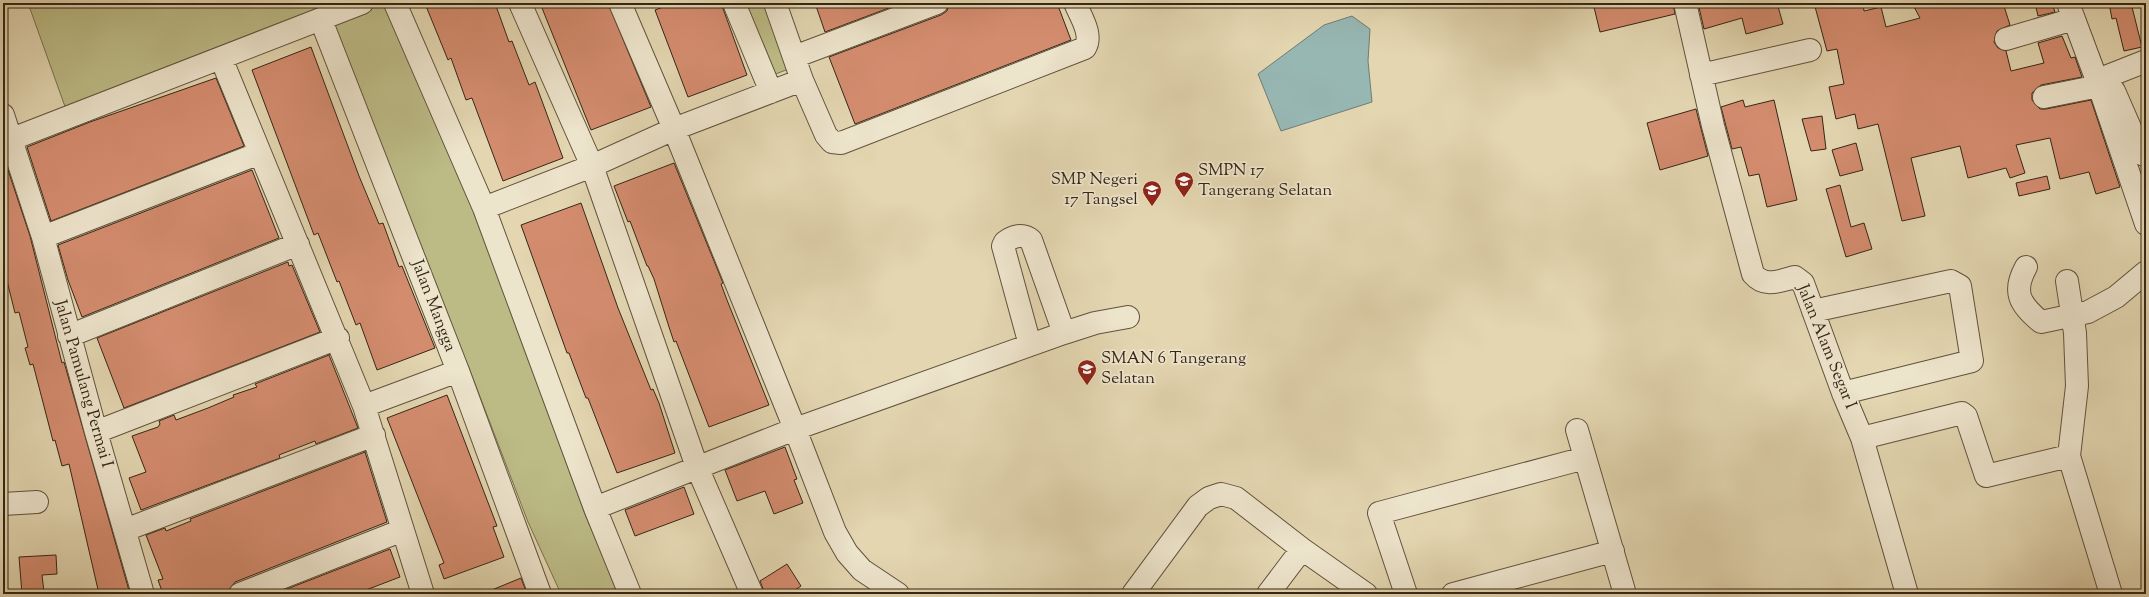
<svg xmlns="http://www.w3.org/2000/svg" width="2149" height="597" font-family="'Sorts Mill Goudy',serif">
  <rect width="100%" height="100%" fill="#e3d6b1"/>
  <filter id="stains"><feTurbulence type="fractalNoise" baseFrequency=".005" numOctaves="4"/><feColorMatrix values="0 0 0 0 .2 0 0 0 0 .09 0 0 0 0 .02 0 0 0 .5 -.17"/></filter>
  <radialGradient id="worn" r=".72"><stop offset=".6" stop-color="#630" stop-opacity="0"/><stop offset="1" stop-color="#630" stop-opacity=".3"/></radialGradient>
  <!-- green -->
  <path fill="#bcbb86" stroke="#78704e" d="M28,3H390L474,207L586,517L619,594H561L528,522L469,368L315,19L68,115Z
    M737,3H781L804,63L768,77Z"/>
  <!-- water -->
  <path fill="#97b7b3" stroke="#707d74" d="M1352,16L1370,29L1368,61L1372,102L1281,131L1258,74L1324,25Z"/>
  <!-- building -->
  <path fill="#d48c6f" stroke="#352615" d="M435,3H495L509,42L512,41L529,85L535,82L563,158L503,181L472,98L466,100L451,58L448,60L426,6Z
    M540,3H608L651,107L591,130Z
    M674,3H721L747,75L688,97L655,10Z
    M815,3H902L825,32Z
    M949,3H1057L1071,40L855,124L829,57L941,15L947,11Z
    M1593,3H1673L1675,14L1600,32Z
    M1698,3H1777L1783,24L1746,34L1742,18L1704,29Z
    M1814,3H1863L1864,11L1881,7L1886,27L1920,18L1912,3H2003L2010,25L1997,31L1994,42L1998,48L2006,51L2011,71L2044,63L2038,43L2062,36L2071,58L2075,57L2082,77L2041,85L2032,93V100L2040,109H2046L2091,100L2120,187L2096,194L2089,172L2060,179L2050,138L2016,145L2025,173L2010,178L2006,168L1968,178L1960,146L1911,158L1925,216L1902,221L1878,124L1858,129L1855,114L1836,119L1829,87L1844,84L1837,49L1827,51Z
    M2035,3H2052L2055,12L2038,16Z
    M2109,3H2131L2142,47L2124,51L2116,18L2112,19Z
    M311,47L359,176L379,224L383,223L399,267L402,266L435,348L377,370L360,323L356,325L339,281L337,282L318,233L314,235L252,70Z
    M216,78L244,146L51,221L27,147L90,122Z
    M1743,100L1745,107L1774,100L1797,200L1767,207L1759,174L1749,176L1741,147L1732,149L1721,107Z
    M1696,109L1708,156L1660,170L1647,123Z
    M1822,116L1826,149L1811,151L1802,119Z
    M1856,143L1863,170L1840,176L1832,150Z
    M3,155L30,236L62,363L64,362L130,594H99L69,464L62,466L55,440L53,441L33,364L30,365L25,348L28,347L19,312L15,313L3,265Z
    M674,163L723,283L721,284L727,300L769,405L709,427L676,341L674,342L669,327L654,279L648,266H647L630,221L628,222L614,186Z
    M252,170L279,238L82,317L68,280L58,245Z
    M2047,176L2050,189L2019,196L2016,183Z
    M1840,185L1851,227L1864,223L1872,249L1846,257L1826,189Z
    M581,203L618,308L651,390L653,389L659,403L675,453L617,473L588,398H586L569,353H567L521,225Z
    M288,262L289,266L292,265L320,332L124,408L97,338Z
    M329,355L358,428L316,444L315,441L279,455L280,458L141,510L129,478L146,472L132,436L158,427L160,424L159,421L174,415L176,420L208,408L234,397L233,395L257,387L255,384Z
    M447,395L497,526L493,527L504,557L444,579L439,565L444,563L387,418Z
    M785,447L797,479L794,480L803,503L774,514L765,491L737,501L725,470Z
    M365,452L387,522L235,582L226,594H163L158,580L163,579L146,535L165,528L166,531L191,521L190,519Z
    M684,487L694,514L635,536L625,510Z
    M390,549L400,577L366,590L367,594H274Z
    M56,555L57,574L42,575L44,592L22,594L19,557Z
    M787,564L801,586L789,594H765L760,581Z
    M521,578L527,594H482Z"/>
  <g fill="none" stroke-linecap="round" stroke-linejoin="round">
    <!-- minor casing -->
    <g stroke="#60523c" stroke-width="24">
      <path id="minor" d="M395,3L484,208L595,508L630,594
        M520,3L592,166L697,467L752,594
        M620,3L674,129L795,429L835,532L847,553L862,570L898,594
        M734,3L771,92
        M775,3L802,80L826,135L832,142L841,143L1085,48C1093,35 1081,17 1075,3
        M1685,3L1713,126L1753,274C1765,288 1779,281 1795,277L1803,283L1843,393L1862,438L1907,594
        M2068,3L2099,86L2146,224
        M321,20L458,371L540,594
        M2006,39L2074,19
        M794,57L937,3
        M221,58L364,406L423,594
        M1701,75L1810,50
        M2108,76L2146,61
        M2114,91L2141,153L2146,156
        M2044,97L2099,86
        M3,115L43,237L96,432L143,594
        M12,139L362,3
        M484,208L592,166L674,129L802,80
        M43,237L260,153
        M2026,267C2012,292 2020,305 2041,322L2088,312L2116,297L2146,272
        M2067,281L2075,333L2077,386L2069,456L2111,594
        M1813,311L1951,281L1960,286L1972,361L1843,393
        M69,336L298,244
        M1030,345L1003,246L1005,242C1013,236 1023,233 1031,240L1064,333
        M364,406L458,371
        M1577,430L1625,594
        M96,432L338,338
        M1862,438L1962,413L1966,416L1986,476L2069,456
        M3,504L37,502
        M595,508L795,429L1064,333L1095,323L1128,317
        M125,530L374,435
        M240,594L403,530
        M1133,594L1198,506L1209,498L1221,494L1236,498L1302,549L1366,594
        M1268,594L1302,549
        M1406,594L1379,513L1585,458
        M1453,594L1613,551"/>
    </g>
    <!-- minor -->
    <use href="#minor" stroke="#ede4cc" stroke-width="22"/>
  </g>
  <!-- icons -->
  <defs>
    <g id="school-pin" transform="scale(1)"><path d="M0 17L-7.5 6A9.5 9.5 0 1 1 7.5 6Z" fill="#8f2418" stroke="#ede4cc"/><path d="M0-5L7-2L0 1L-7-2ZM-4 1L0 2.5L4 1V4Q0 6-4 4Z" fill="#fff"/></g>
  </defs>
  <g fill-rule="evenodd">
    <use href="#school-pin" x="1184" y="181"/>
    <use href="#school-pin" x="1152" y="190"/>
    <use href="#school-pin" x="1087" y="369"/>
  </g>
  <g text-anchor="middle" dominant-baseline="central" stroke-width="3.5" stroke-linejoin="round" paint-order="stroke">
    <!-- poi labels -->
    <g font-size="17" fill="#352615" stroke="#ede4cc" text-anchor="start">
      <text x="1198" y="171">SMPN 17<tspan x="1198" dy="20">Tangerang Selatan</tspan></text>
      <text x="1138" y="180" text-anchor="end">SMP Negeri<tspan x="1138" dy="20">17 Tangsel</tspan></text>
      <text x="1101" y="359">SMAN 6 Tangerang<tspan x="1101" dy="20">Selatan</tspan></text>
    </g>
    <!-- street labels -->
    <g font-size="17" fill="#352615" stroke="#ede4cc">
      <text transform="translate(433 306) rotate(69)">Jalan Mangga</text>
      <text transform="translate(1826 347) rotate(68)">Jalan Alam Segar I</text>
      <text transform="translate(83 384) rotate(74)">Jalan Pamulang Permai I</text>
    </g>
  </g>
  <!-- margin -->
  <rect width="2149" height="597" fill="none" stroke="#e3d6b1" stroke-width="16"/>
  <rect x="4" y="4" width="2141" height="589" fill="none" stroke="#352615" stroke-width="2"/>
  <rect x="8" y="8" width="2133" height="581" fill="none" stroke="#352615"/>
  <rect width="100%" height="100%" filter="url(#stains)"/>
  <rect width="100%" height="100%" fill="url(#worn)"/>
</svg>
